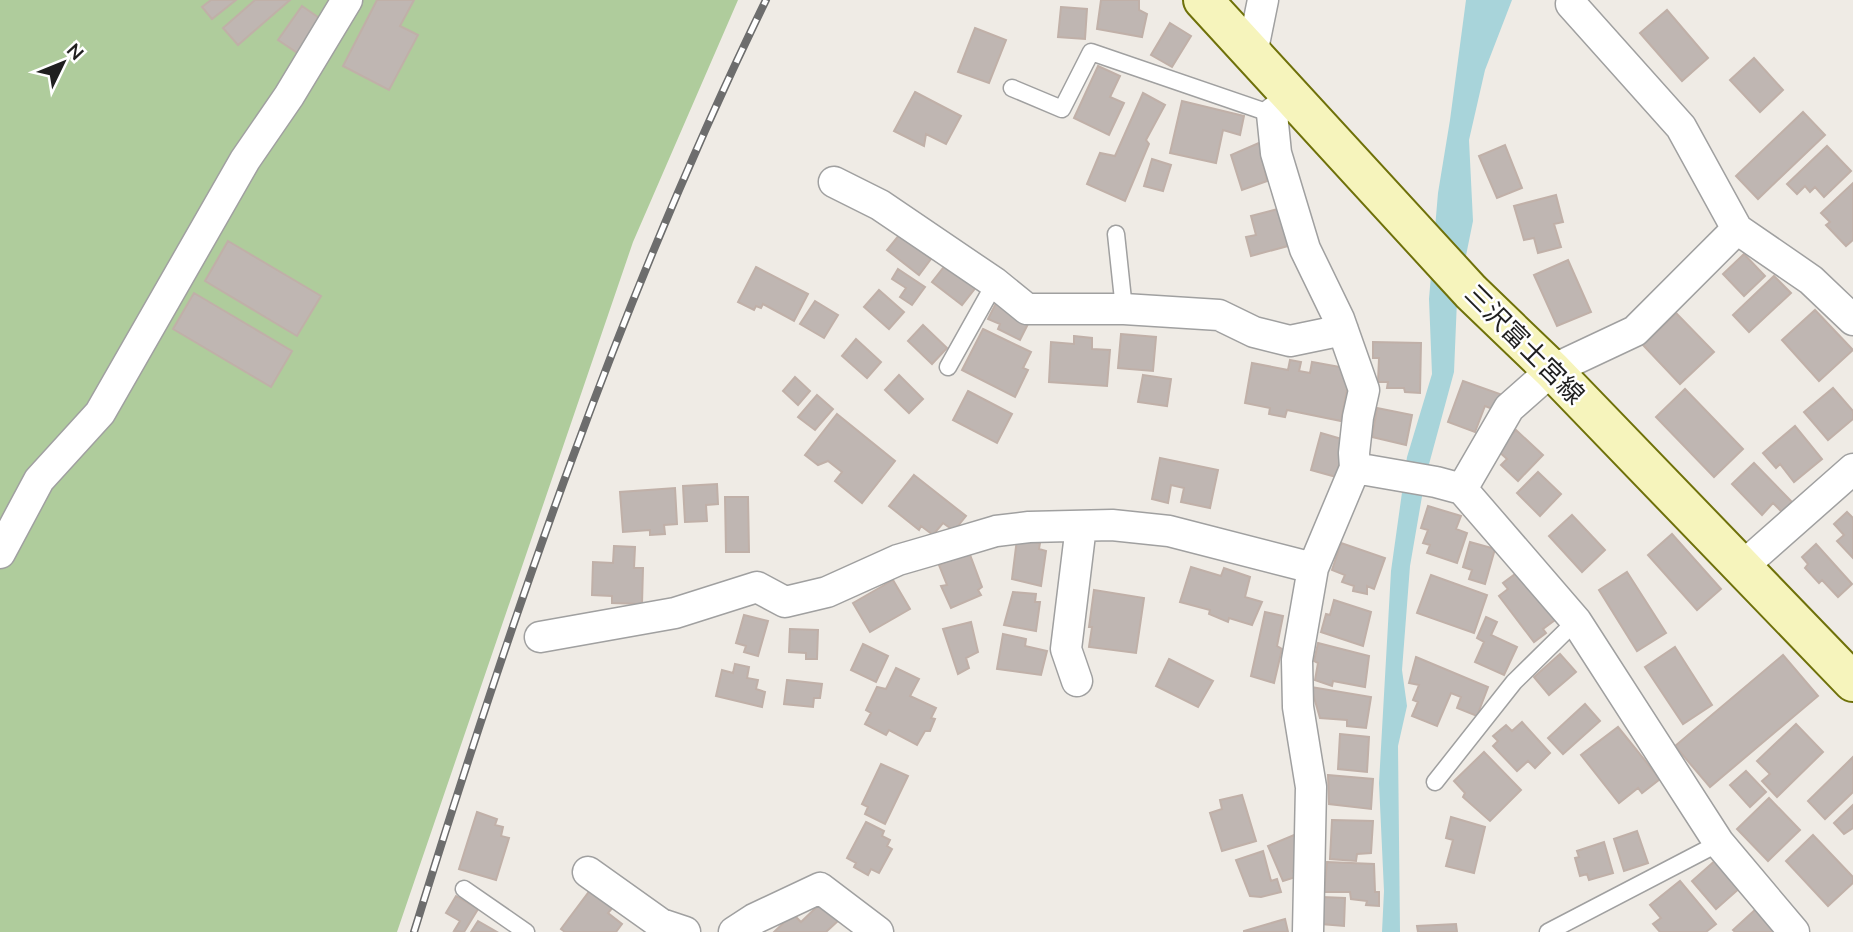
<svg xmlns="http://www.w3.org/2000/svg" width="1853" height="932" font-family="Mulish,'Noto Sans JP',sans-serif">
  <rect width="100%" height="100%" fill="#efebe5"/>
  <!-- forest -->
  <path fill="#afcc9c" d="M0,0H738L633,242L397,932H0Z"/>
  <!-- water -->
  <path fill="#a8d4da" d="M1466,0H1512L1485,70L1469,140L1473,221L1457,300L1454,372L1425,479L1410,566L1402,670L1407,706L1398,746L1400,932H1382L1384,891L1379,783L1391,571L1407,457L1432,374L1429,299L1438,193L1450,120Z"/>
  <!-- building -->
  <path fill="#bfb6b2" stroke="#c0b0a8" stroke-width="2" d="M211,0H236L212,19L202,7Z
    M255,0H290L238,45L223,28Z
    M377,0H414L400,26L418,35L389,90L343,66Z
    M1101,0H1139V10L1147,14L1142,37L1097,29Z
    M302,6L325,22L302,56L278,40Z
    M1061,7L1087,9L1085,39L1058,37Z
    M1667,10L1708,58L1682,81L1640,33Z
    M1170,23L1191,36L1172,67L1151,55Z
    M975,28L1006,40L989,83L958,72Z
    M1754,58L1783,90L1760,112L1730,80Z
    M1098,66L1120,76L1110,97L1124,103L1109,135L1074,118Z
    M915,92L961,116L946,144L926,134L924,146L894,131Z
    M1143,93L1165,105L1146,140L1149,144L1125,201L1087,184L1100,153L1115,156Z
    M1182,101L1244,116L1240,135L1223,130L1216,163L1170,153Z
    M1803,112L1825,135L1758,199L1736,176Z
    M1259,143L1267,181L1242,190L1231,155Z
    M1505,145L1522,188L1497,198L1479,156Z
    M1827,146L1851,171L1824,197L1815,187L1810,192L1805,186L1797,194L1787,184Z
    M1152,159L1171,165L1163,191L1144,186Z
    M1853,183V240L1846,246L1826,225L1830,222L1821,213Z
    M1556,195L1563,222L1554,224L1561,247L1538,253L1534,238L1524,240L1514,206Z
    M1278,209L1288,246L1251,256L1246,237L1256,235L1251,216Z
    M900,234L931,259L919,275L887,250Z
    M228,241L321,296L297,336L205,281Z
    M1744,254L1765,276L1744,296L1723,274Z
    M1568,260L1591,312L1557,326L1534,275Z
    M947,263L977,286L962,305L932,282Z
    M756,267L808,294L794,321L763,304L761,308L756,306L754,310L738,302Z
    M898,269L925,287L912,305L900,297L906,288L892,279Z
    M1774,276L1791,293L1749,332L1733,315Z
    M879,290L904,312L889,329L864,307Z
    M194,293L292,351L271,387L173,329Z
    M815,301L838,315L824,338L800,324Z
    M996,303L1030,320L1020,340L998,329L1000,324L988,319Z
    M1815,310L1853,350L1819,381L1782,340Z
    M1676,313L1714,352L1680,384L1643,345Z
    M923,325L947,348L932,364L908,341Z
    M983,329L1031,352L1023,368L1028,370L1015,397L962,370Z
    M1121,334L1156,337L1153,371L1118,368Z
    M1074,336L1092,338V349L1110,350L1107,386L1049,382L1051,342L1074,344Z
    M856,339L881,362L867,378L842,356Z
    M1373,342L1421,343L1420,393L1405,392L1404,388H1387L1388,382H1378L1379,358H1373Z
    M1290,360L1301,362L1299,371L1310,373L1312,362L1351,369L1341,421L1287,410L1285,417L1269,414L1270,408L1245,403L1252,363L1288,370Z
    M899,375L923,399L909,413L885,390Z
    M1143,375L1171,379L1167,406L1138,402Z
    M795,377L810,391L798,405L783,391Z
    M1463,381L1500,394L1495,410L1485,406L1475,432L1448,422Z
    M1833,388L1853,411V419L1828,440L1804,412Z
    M1685,389L1743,449L1714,477L1656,417Z
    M968,391L1012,414L997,443L953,420Z
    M817,395L833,409L815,430L798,417Z
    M1377,408L1412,415L1406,445L1372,437Z
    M837,414L895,461L862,503L835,481L842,472L828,461L818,465L805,455Z
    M1795,426L1822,459L1794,482L1780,464L1776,468L1763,453Z
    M1516,430L1543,455L1518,481L1501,465L1507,459L1497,450Z
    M1321,433L1345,440L1336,477L1311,470Z
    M1160,458L1218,470L1210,508L1181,502L1184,488L1171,485L1168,503L1152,499Z
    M1754,463L1792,502L1782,512L1773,503L1762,515L1732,484Z
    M1538,472L1561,494L1540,516L1517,493Z
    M914,475L966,516L954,531L943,523L933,535L921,526L919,530L889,506Z
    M717,484L718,504L706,505L707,521L685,522L683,486Z
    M675,488L677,524L664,525L665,534L650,535V530L623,532L620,492Z
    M725,497H748L749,552H726Z
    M1428,506L1461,516L1456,529L1467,533L1457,563L1427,553L1430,545L1423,543L1428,530L1421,528Z
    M1847,512L1853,518V558L1837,541L1844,535L1834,524Z
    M1572,515L1605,550L1582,572L1549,536Z
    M1672,534L1721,589L1697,610L1648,555Z
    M1017,539L1040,543L1039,549L1046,551L1041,586L1012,579Z
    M1470,542L1495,549L1485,584L1469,579L1472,570L1463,567Z
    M1341,543L1385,558L1374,589L1367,586V594L1353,591L1354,586L1342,582L1345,575L1332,570Z
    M1816,544L1852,584L1838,597L1822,580L1819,583L1805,568L1808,564L1802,557Z
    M614,546L635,547L634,568H643L642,604L612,603V596L592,595L593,562L613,563Z
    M969,552L982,587L978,590L981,595L951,608L941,586L947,585L939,565Z
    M1191,567L1221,576L1224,568L1250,577L1245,597L1262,602L1252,625L1229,618L1228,622L1209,614L1210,610L1180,602Z
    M1522,569L1559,617L1543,629L1546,633L1534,642L1499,596L1508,589L1503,583Z
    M1627,572L1666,633L1637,651L1599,590Z
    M1431,575L1487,595L1474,633L1417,613Z
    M893,580L910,609L870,632L853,603Z
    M1094,590L1144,598L1136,653L1089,647L1092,627H1089Z
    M1013,592L1036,594L1035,602H1040L1036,631L1004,625Z
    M1334,600L1371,612L1363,646L1321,632L1326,614L1330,615Z
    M1265,612L1283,616L1277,646L1282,649L1274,683L1251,676Z
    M744,615L768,621L758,656L744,652L746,646L736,643Z
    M1486,617L1497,622L1491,635L1517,647L1504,675L1475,662L1484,642L1477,638Z
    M971,622L978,652L966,658L969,668L958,674L943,629Z
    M790,629L818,630L817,659H806V653L789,652Z
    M1003,634L1026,639L1025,646L1047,651L1041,675L997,669Z
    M1318,643L1369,656L1365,687L1333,681L1332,686L1315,680L1318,663L1314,661Z
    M863,644L888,656L876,682L851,670Z
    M1675,647L1712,705L1683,724L1645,667Z
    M1560,654L1576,672L1549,695L1534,677Z
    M1783,655L1818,696L1710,787L1675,746Z
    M1416,657L1488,687L1477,716L1457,708L1461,697L1451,693L1437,726L1412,716L1418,702L1413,700L1419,685L1409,683Z
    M1169,659L1213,681L1198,707L1156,686Z
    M735,664L749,667L747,678L758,680L756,689L765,692L762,707L716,696L722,670L733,673Z
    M896,668L919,679L910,696L936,708L931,718L935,719L930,731H925L917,745L889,730L886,735L865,724L871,713L866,710L877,687L886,689Z
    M787,680L822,684L820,698H814L813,707L784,704Z
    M1311,687L1371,697L1366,728L1347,726V720L1320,718Z
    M1585,704L1600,721L1563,754L1548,738Z
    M1522,722L1550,753L1535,768L1528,761L1517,771L1493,746L1498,741L1493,736L1506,725L1512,731Z
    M1796,724L1823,752L1777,797L1762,781L1770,774L1757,761Z
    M1618,727L1660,779L1642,793L1638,788L1619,803L1581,755Z
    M1340,734L1369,737L1367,772L1338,769Z
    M1484,752L1521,790L1490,821L1463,797L1465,793L1454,781Z
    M1853,757V792L1825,819L1808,801Z
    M881,764L908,776L885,824L865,814L868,807L862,804Z
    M1746,771L1766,792L1750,807L1730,785Z
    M1328,775L1373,779L1371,809L1329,804Z
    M1242,795L1256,841L1222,851L1210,813L1222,809L1220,800Z
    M1769,798L1800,830L1768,861L1737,829Z
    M1853,805V828L1844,834L1834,823Z
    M477,812L497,819L495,825L503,827L501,836L509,838L496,880L459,869Z
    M1451,817L1485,827L1474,873L1446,866L1453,840L1446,838Z
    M1332,820L1373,821L1371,853L1357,854L1356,861L1330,859Z
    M866,822L884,831L882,836L890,840L887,846L892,849L879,873L871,869L868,875L854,867L856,863L847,858Z
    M1637,831L1648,863L1624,871L1614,839Z
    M1294,835L1302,852L1301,868L1293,871L1296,877L1283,881L1268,846Z
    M1813,835L1853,877V883L1828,906L1786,861Z
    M1604,842L1613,873L1589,880L1587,874L1580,876L1575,858L1579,857L1577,851Z
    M1263,851L1271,881L1277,879L1281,892L1261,897L1250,896L1236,860Z
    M1717,859L1741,887L1716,909L1692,881Z
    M1327,862L1374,864L1375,892H1379V906L1366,905L1367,901L1351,899L1350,892H1324Z
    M1680,881L1716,924L1706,932H1660L1653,924L1661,918L1650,905Z
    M591,889L614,906L608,913L622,924L616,932H565L561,929Z
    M456,896L478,909L464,932L454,931L460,921L446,913Z
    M1322,897L1345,898L1344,926L1321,924Z
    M822,902L839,920L826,932H774L793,914L801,922Z
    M1756,909L1777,932H1735L1733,930Z
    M1285,919L1288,932H1244V931Z
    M478,921L497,932H471Z
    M1456,924L1457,932H1418L1417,926Z"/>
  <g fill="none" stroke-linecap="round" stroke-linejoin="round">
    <!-- lane casing -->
    <g stroke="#a0a0a0" stroke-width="19">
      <path id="lane" d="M1012,88L1062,109L1091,52L1272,114
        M1116,234L1124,309
        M948,367L995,283
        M1435,782L1514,682L1576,621
        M464,889L526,932
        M1548,932L1719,843"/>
    </g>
    <!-- street casing -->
    <g stroke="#a0a0a0" stroke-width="33">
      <path id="street" d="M1571,4L1681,127L1737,229L1811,280L1853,320
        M1252,54L1263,0
        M1293,97L1272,114L1276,153L1305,249L1339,319L1364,390L1358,417L1354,453L1355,468L1313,568L1297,660L1298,707L1311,787L1308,932
        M834,182L880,205L995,283L1027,309H1124L1219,315L1254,332L1290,341L1343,330
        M1737,229L1635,331L1552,370L1509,408L1462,489L1576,621L1719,843L1794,932
        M1355,468L1436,482L1462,489
        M0,553L39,480L100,413L245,160L289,96L347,0
        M1742,567L1853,469
        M540,637L675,613L757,587L785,602L827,592L898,560L929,551L996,531L1029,527L1112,525L1169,531L1313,568
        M1077,681L1066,649L1081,526
        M588,872L661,924L685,932
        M734,932L754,919L820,888L878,932"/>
    </g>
    <!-- secondary casing -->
    <g stroke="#6f710a" stroke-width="42">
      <path id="secondary" d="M1203,0L1471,292L1552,370L1853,682"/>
    </g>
    <!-- lane -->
    <use href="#lane" stroke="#fff" stroke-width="16"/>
    <!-- street -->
    <use href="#street" stroke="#fff" stroke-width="30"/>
    <!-- secondary -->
    <use href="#secondary" stroke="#f6f4bc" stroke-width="38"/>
    <!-- rail casing -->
    <g stroke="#6d6d6d" stroke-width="8">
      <path id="rail" d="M414,932C512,615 620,299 766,0"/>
    </g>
    <!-- rail -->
    <use href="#rail" stroke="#fff" stroke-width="5" stroke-dasharray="16" stroke-linecap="butt"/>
  </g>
  <g text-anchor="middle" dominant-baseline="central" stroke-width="5" stroke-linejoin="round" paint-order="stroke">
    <!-- street labels -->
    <g font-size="26" fill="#1f1f1f" stroke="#fff">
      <text transform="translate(1525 344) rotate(45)">三沢富士宮線</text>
    </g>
  </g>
  <!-- north arrow -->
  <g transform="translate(63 63) rotate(47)" stroke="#ffffff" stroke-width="5" paint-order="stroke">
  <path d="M0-5L12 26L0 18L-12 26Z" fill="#1f1f1f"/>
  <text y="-10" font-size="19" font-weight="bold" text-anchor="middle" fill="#1f1f1f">N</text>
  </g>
</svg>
